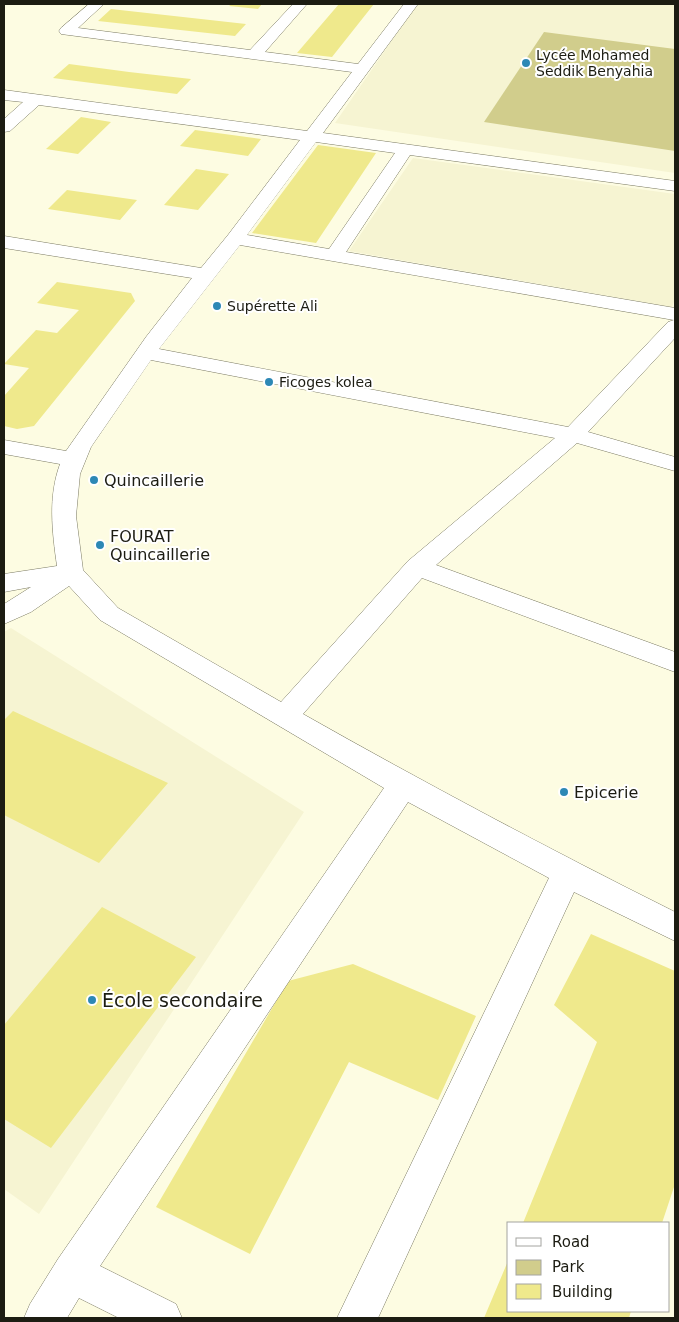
<svg xmlns="http://www.w3.org/2000/svg" width="679" height="1322" font-family="'DejaVu Sans',sans-serif">
  <rect width="100%" height="100%" fill="#fdfce2"/>
  <!-- built -->
  <path fill="#f6f4d2" d="M417,4H675V173L335,123Z
    M413,158L675,194V299L672,307L349,251Z
    M11,628L304,812L39,1214L4,1189V632Z"/>
  <!-- green -->
  <path fill="#d1cd8c" d="M544,32L675,49V151L484,122Z"/>
  <!-- building -->
  <path fill="#efe98c" d="M232,4H262L258,9L229,6Z
    M339,4H374L332,57L297,53Z
    M111,9L246,24L235,36L98,21Z
    M69,64L129,72L191,79L177,94L53,78Z
    M81,117L111,122L78,154L46,149Z
    M195,130L261,139L248,156L180,146Z
    M318,145L376,153L316,243L252,233Z
    M196,169L229,174L198,210L164,205Z
    M67,190L137,200L120,220L48,209Z
    M57,282L131,293L135,301L34,426L17,429L4,426V396L29,368L4,364L36,330L57,333L79,310L37,303Z
    M13,711L168,783L99,863L4,815V720Z
    M102,907L196,957L51,1148L4,1119V1025Z
    M591,934L675,971V1184L662,1223H523L597,1042L554,1005Z
    M353,964L476,1016L438,1100L349,1062L250,1254L156,1207L288,981Z
    M508,1261V1311H631L629,1318H484Z"/>
  <g fill="none" stroke-linecap="round" stroke-linejoin="round">
    <!-- minor casing -->
    <g stroke="#7b7a63" stroke-width="1">
      <path id="minor" d="M89,4H104L78,28L250,50L293,4H307L265,52L358,64L404,4H418L323,133L675,181V191L410,155L346,252L675,308V338L588,432L675,457V471L577,443L436,565L675,652V672L422,578L303,714C425,783 549,849 675,912V941L574,892L378,1318H337L549,878L408,802L100,1266L176,1304L182,1318H119L79,1298L67,1318H24L30,1304L58,1259L384,788L100,620L69,586L31,612L4,624V604L31,587L4,592V574L57,566C52,531 48,497 60,464L4,454V440L66,451L146,337L192,278L4,248V236L201,268L228,235L300,140L39,105L10,131L4,132V119L23,102L4,100V90L307,131L352,72L61,34L59,31L61,28ZM316,142L395,153L329,249L247,235ZM240,245L674,320L668,322L568,427L159,349ZM151,360L555,438L408,561L281,702L118,608L83,570L76,516L80,474L91,447Z"/>
    </g>
    <!-- minor -->
    <use href="#minor" fill="#fff" fill-rule="evenodd"/>
  </g>
  <!-- markers -->
  <g fill="#2d88b5" stroke="#fff" stroke-width="2">
    <circle cx="526" cy="63" r="5"/>
    <circle cx="217" cy="306" r="5"/>
    <circle cx="269" cy="382" r="5"/>
    <circle cx="94" cy="480" r="5"/>
    <circle cx="100" cy="545" r="5"/>
    <circle cx="564" cy="792" r="5"/>
    <circle cx="92" cy="1000" r="5"/>
  </g>
  <g text-anchor="middle" dominant-baseline="central" stroke-width="4" stroke-linejoin="round" paint-order="stroke">
    <!-- far-poi labels -->
    <g font-size="14" fill="#1c1c12" stroke="#fff" text-anchor="start">
      <text x="536" y="55">Lycée Mohamed<tspan x="536" dy="16">Seddik Benyahia</tspan></text>
      <text x="227" y="306">Supérette Ali</text>
      <text x="279" y="382">Ficoges kolea</text>
    </g>
    <!-- poi labels -->
    <g font-size="16" fill="#1c1c12" stroke="#fff" text-anchor="start">
      <text x="104" y="480">Quincaillerie</text>
      <text x="110" y="536">FOURAT<tspan x="110" dy="18">Quincaillerie</tspan></text>
      <text x="574" y="792">Epicerie</text>
    </g>
    <!-- near-poi labels -->
    <g font-size="19" fill="#1c1c12" stroke="#fff" text-anchor="start">
      <text x="102" y="1000">École secondaire</text>
    </g>
  </g>
  <!-- border -->
  <rect width="679" height="1322" fill="none" stroke="#1c1c12" stroke-width="10"/>
  <!-- legend -->
  <rect x="507" y="1222" width="162" height="90" fill="#ffffff" stroke="#a4a4a0"/>
  <rect x="516" y="1238" width="25" height="8" fill="#ffffff" stroke="#a4a4a0"/>
  <text x="552" y="1247" font-size="15" fill="#1c1c12">Road</text>
  <rect x="516" y="1260" width="25" height="15" fill="#d1cd8c" stroke="#a4a4a0"/>
  <text x="552" y="1272" font-size="15" fill="#1c1c12">Park</text>
  <rect x="516" y="1284" width="25" height="15" fill="#efe98c" stroke="#a4a4a0"/>
  <text x="552" y="1297" font-size="15" fill="#1c1c12">Building</text>
</svg>
